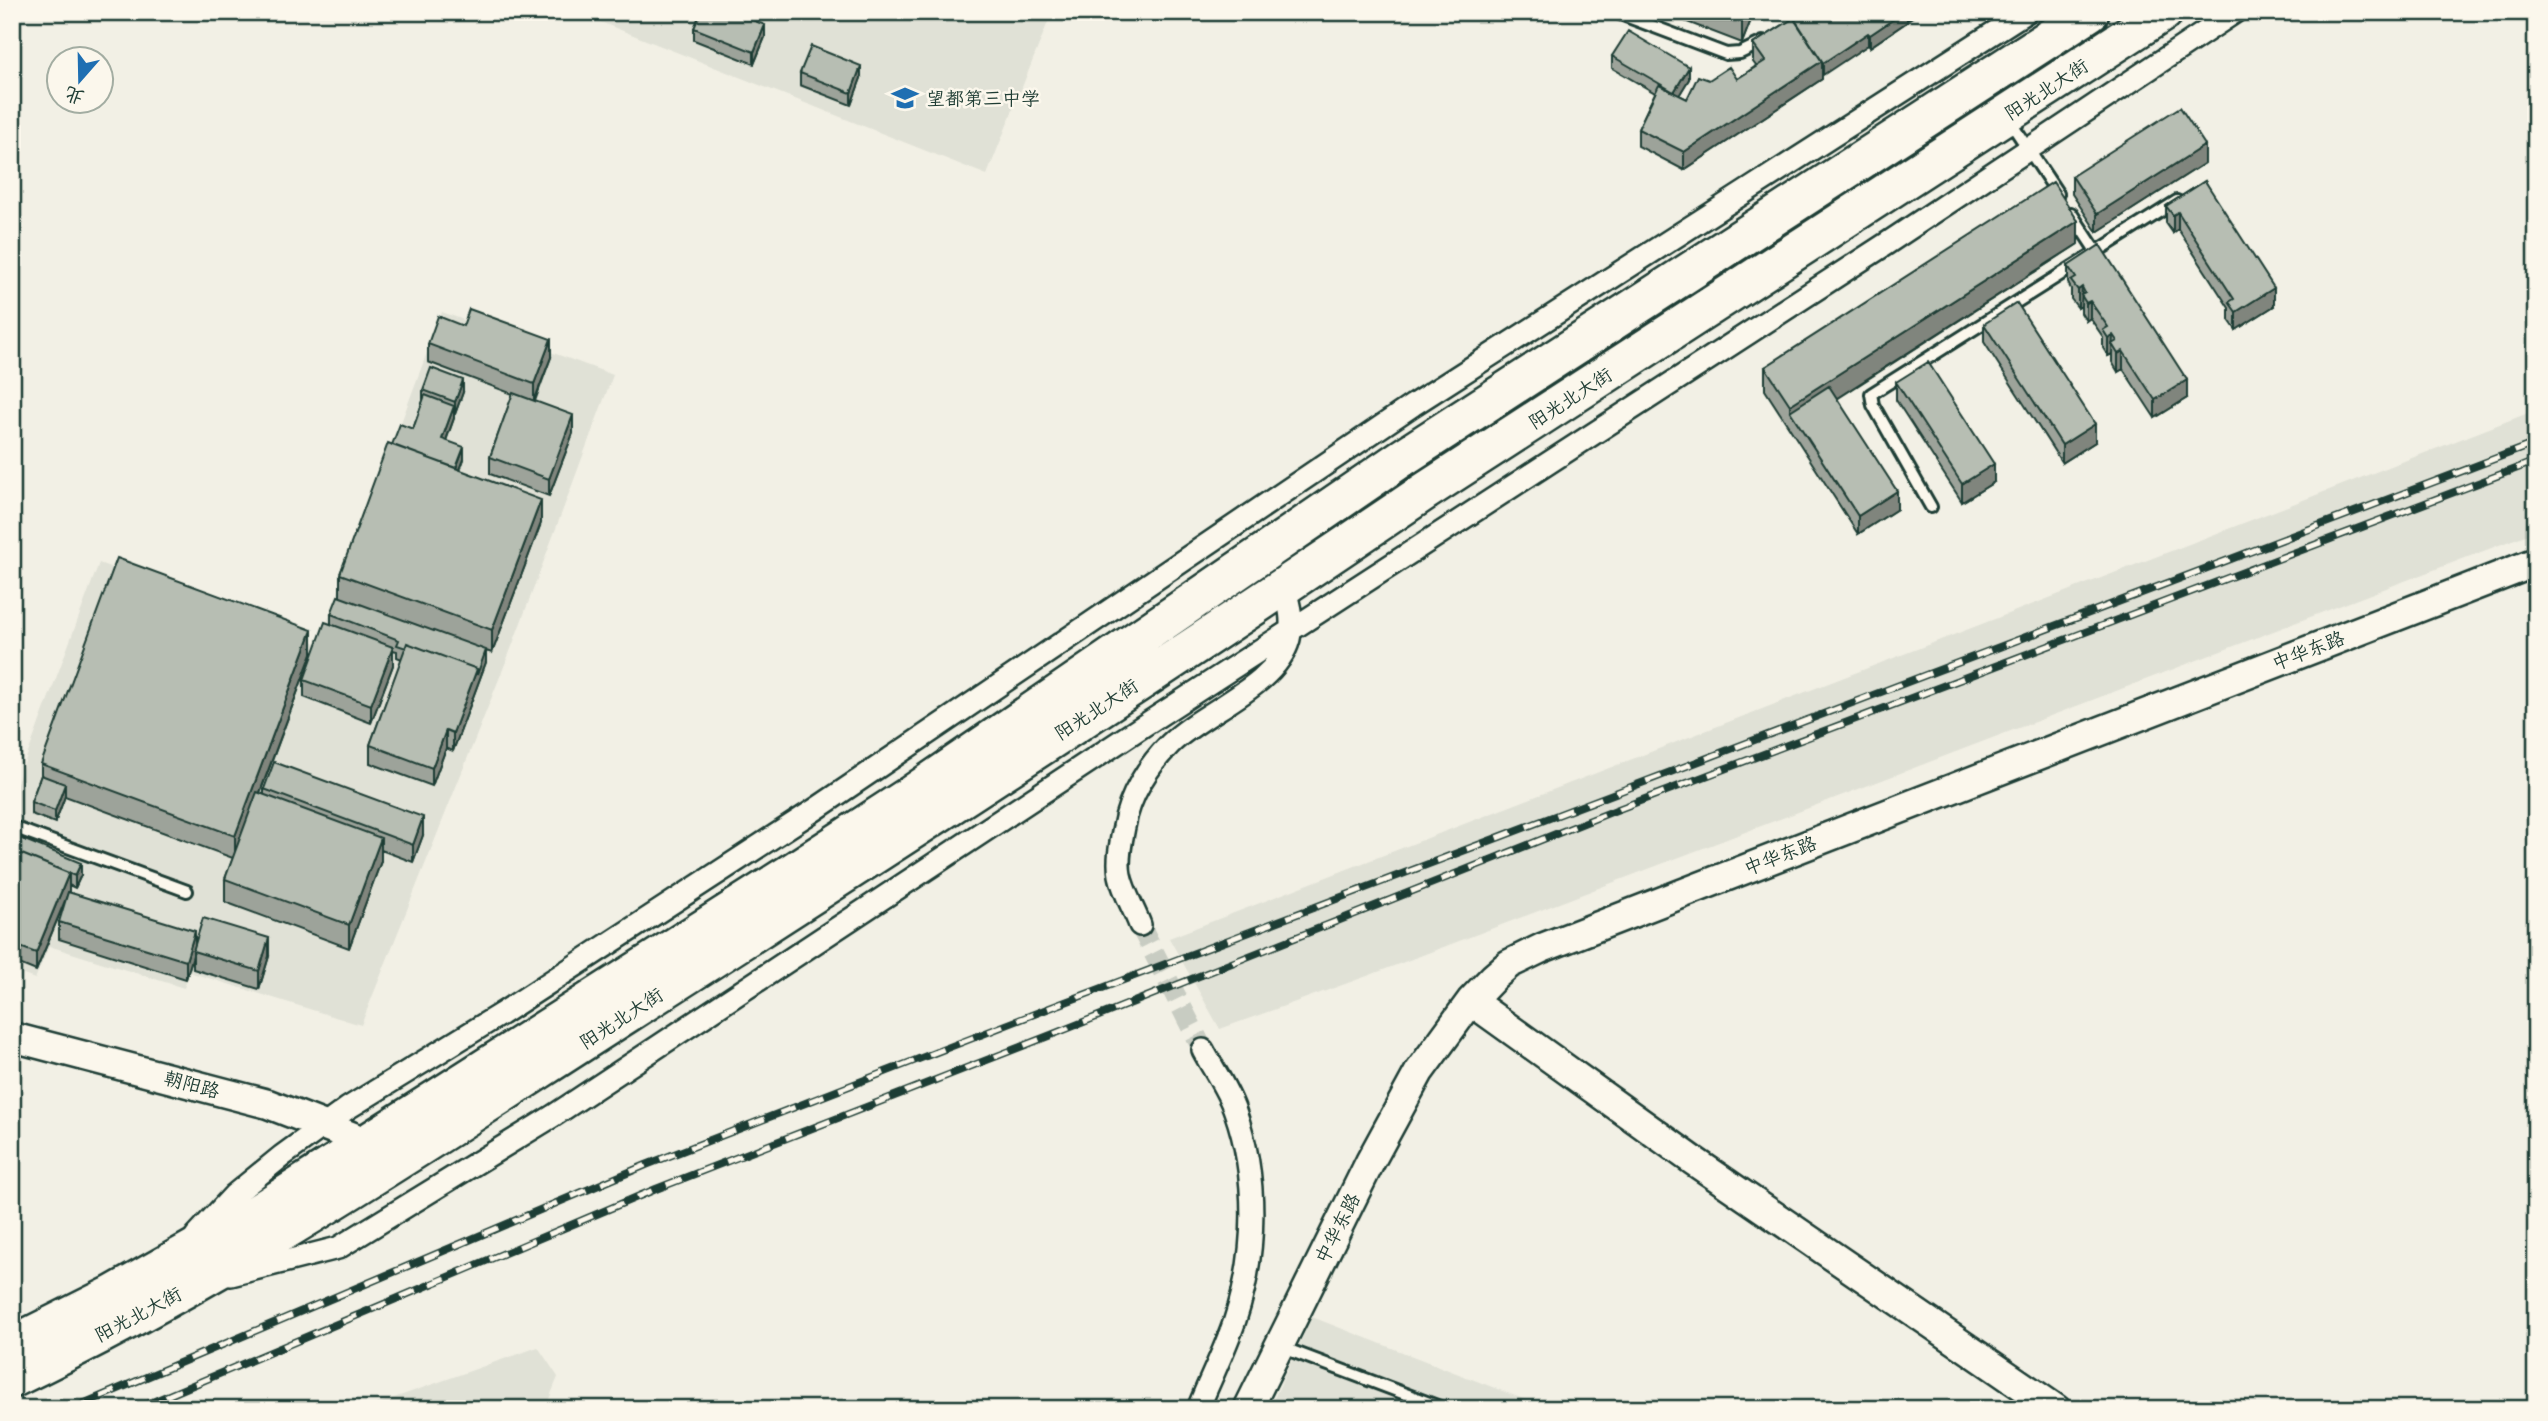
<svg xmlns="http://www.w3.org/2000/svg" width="2548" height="1421" font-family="Delius,'LXGW WenKai TC',sans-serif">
  <rect width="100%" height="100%" fill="#f2f0e5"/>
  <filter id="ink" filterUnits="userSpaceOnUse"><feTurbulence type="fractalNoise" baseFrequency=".0143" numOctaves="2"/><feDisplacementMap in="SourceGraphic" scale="14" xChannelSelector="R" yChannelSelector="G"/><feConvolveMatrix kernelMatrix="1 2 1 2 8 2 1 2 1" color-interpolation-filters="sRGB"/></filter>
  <g filter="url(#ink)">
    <!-- built -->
    <path fill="#e0e1d6" d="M601,12H1052L987,175L598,21Z
      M442,312L613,375L511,649L361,1025L189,972L184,988L49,946L35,979L12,971V796L99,563L319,644Z
      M2536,410V531L1370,975L1220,1029L1169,938Z
      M1312,1317L1549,1409H1269Z
      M538,1347L558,1377L545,1409H363Z"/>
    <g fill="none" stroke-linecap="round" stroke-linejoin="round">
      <!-- minor-tunnel -->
      <path stroke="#c8ccc2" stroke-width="21" stroke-dasharray="21 10" stroke-linecap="butt" d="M1140,925L1203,1050"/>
      <!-- service casing -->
      <g stroke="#1f3d34" stroke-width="16">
        <path id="service" d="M1615,12L1726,54L1740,53L1763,42
          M2009,120L2058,194
          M2071,213L2096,251
          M1931,507L1873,405L1871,394L2177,201
          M12,830L13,827L187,891
          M1281,1347L1445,1409"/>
      </g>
      <!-- minor casing -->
      <g stroke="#1f3d34" stroke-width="26">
        <path id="minor" d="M1140,925C1134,909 1123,891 1120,875C1117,860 1121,842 1124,827C1129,796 1148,766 1170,744C1203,711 1276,687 1289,639C1294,620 1289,604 1284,586
          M196,1236L234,1195L282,1156L348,1108L501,1014L816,809L1413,405L2026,12
          M231,1275L338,1248L553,1116L1143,726L1886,244L2235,12
          M1198,1409C1210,1379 1225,1350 1235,1320C1257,1254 1258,1176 1235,1111C1228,1090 1213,1069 1203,1050"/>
      </g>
      <!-- tertiary casing -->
      <g stroke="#1f3d34" stroke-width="33">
        <path id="tertiary" d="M1471,1001L1694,1161L2056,1409
          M12,1037L268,1104L369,1143
          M1248,1409L1370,1162L1419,1072L1471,1001L1494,977L1509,964L1542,948L2536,562"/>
      </g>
      <!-- trunk casing -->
      <g stroke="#1f3d34" stroke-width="42">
        <path id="trunk" d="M12,1345L112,1295L257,1213L789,874L912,794L1402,458L2090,12
          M12,1379C227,1277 425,1143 625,1015C893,844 1161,671 1424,492L2164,12"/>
      </g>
      <!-- service -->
      <use href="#service" stroke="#fbf7ec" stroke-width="10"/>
      <!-- minor -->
      <use href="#minor" stroke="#fbf7ec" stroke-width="21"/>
      <!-- tertiary -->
      <use href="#tertiary" stroke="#fbf7ec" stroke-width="28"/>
      <!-- trunk -->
      <use href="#trunk" stroke="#fbf7ec" stroke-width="37"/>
      <!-- rail casing -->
      <g stroke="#1f3d34" stroke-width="8">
        <path id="rail" d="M71,1409L646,1165L1047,1009L2536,443
          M136,1409L656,1189L1056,1033L1616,810L2536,461"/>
      </g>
      <!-- rail -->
      <use href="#rail" stroke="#fbf7ec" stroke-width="5" stroke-dasharray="16" stroke-linecap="butt"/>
    </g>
    <!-- wall -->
    <path fill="#9da39a" stroke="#1f3d34" stroke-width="2" d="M1661,12H1754L1742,43Z
      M1804,12H1920L1909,19L1907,17V22L1870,47L1868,45L1822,74V79L1684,170L1638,146V129L1655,93L1612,68V56L1689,79L1679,95L1687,99L1709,80L1737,79L1756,66L1753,62V44Z
      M694,28L765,37L754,64L694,40Z
      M800,73L861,78L851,105L800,85Z
      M2205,163L2097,232L2072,194V176Z
      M2205,181L2274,306L2236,330L2229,320V308L2178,229L2173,233L2166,223V206Z
      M2078,244L1837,399L1897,509L1858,534L1765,390V367Z
      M2068,266L2187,398L2155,418L2123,369L2118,372L2112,362V354L2108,356L2103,348V337L2090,318L2086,321L2081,313V306L2078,308L2071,299V289L2068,283Z
      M1984,324L2095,442L2062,463L1984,342Z
      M428,344L551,357L535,401L573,433L549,496L490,474V457L513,394L428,362Z
      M1896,382L1994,482L1962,502L1896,400Z
      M423,390L463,392L455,414H454V418L446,441L464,459L460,470L541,523L492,653L486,651V662L453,751L446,748L432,786L370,763V745L402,659L397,657V651L393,650V665L371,723L304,697V680L331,624V614L340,596V574L392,445L413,429L423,401Z
      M312,653L260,793L264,795V789L423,835L413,862L381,850V861L349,948L225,902V879L233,858L65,796L55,823L31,814V802L41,775V764Z
      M12,843L81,875L75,888L69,885V891L36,971L12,961Z
      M59,922L195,945L269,956L259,989L193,969V955L186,979L59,939Z"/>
    <!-- shaded-wall -->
    <path fill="#80857d" stroke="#1f3d34" stroke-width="2" d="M1745,12H1754L1742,43V19Z
      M1904,12H1907V22L1870,47V35Z
      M1909,12H1920L1909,19Z
      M765,25V37L754,64V52Z
      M1868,33V45L1823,75V63Z
      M1822,61V79L1684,170V152Z
      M861,66V78L851,105V93Z
      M1689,67V79L1674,104V92Z
      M2205,145V163L2097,232V214Z
      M2178,212V229L2173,233V215Z
      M2078,221V244L1798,423L1790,411V405Z
      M2082,287L2081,306L2078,308V290Z
      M2274,288V306L2236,330V312Z
      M2090,301V318L2086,321V303Z
      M2113,335L2112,354L2108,356V338Z
      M551,339V357L534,401V384Z
      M2123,351V369L2118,372V354Z
      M463,380V392L455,414V402Z
      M2187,380V398L2155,418V400Z
      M454,406V418L442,451V439Z
      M573,415V433L549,496V479Z
      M2095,424V442L2062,463V445Z
      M464,447V459L452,490V479Z
      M1994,464V482L1962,502V484Z
      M1897,491V509L1858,534V516Z
      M541,500V523L492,653V630Z
      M312,630V653L235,859V836Z
      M393,647V665L371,723V705Z
      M486,650V662L453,751V733L477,669Z
      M446,730V748L432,786V768Z
      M65,784V796L55,823V811Z
      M423,817V835L413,862V845Z
      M381,838V861L349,948V925Z
      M81,863V875L75,888V876Z
      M69,873V891L36,971V953Z
      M195,931V949L193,951V955L186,979V961Z
      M269,938V956L259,989V971Z"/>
    <!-- building -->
    <path fill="#b7beb3" stroke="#1f3d34" stroke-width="2" d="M701,12H733L765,25L754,52L694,28Z
      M1724,12H1745L1742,19Z
      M1804,12H1904L1870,35L1868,33L1823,63L1794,19Z
      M1794,18L1822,61L1684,152L1638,129L1659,85L1687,99L1698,76L1709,80L1729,67L1737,79L1765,61L1753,44Z
      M1628,31L1689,67L1674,92L1612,56Z
      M811,46L861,66L851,93L800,73Z
      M2180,107L2205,145L2097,214L2072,176Z
      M2205,181L2274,288L2236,312L2229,302L2234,299L2178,212L2173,215L2166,206Z
      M2053,182L2078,221L1790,405L1765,367Z
      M2100,245L2187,380L2155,400L2123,351L2118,354L2112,344L2117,341L2113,335L2108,338L2103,330L2108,327L2090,301L2086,303L2081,295L2085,293L2082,287L2078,290L2071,281L2076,278L2068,266Z
      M2017,303L2095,424L2062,445L1984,324Z
      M469,309L551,339L534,384L428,344L438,316L463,326Z
      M1928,362L1994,464L1962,484L1896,382Z
      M431,368L463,380L455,402L423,390Z
      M1829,386L1897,491L1858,516L1790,411Z
      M513,393L573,415L549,479L490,457Z
      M425,395L454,406L442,439L464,447L456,468L392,445L400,424L413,429Z
      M388,443L541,500L492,630L340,574Z
      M117,558L312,630L235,836L41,764Z
      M338,596L486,650L477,675V669L407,643L406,648L397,645L399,640L331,614Z
      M325,622L393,647L371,705L304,680Z
      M407,643L477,669L453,733L446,730L432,768L370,745Z
      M274,762L423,817L413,845L264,789Z
      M41,775L65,784L55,811L31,802Z
      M257,792L381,838L349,925L225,879Z
      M15,836L81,863L75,876L12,850V843Z
      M12,850L69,873L36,953L12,944Z
      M68,892L195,931L186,961L59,922Z
      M203,918L269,938L259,971L193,951Z
      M1316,1404L1327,1409H1314Z"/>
  </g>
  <!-- icons -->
  <defs>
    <g id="school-bare" transform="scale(2.1)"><path d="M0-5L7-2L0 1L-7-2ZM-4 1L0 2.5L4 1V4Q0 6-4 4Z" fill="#1f6fb2" stroke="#fbf7ec" stroke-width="2.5" paint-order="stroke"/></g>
  </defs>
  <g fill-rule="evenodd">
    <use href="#school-bare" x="905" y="98"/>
  </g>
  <g text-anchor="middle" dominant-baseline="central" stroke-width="5" stroke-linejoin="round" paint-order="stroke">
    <!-- street labels -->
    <g font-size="19" fill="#1f3d34" stroke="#fbf7ec">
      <text transform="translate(2046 89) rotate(-33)">阳光北大街</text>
      <text transform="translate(1570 398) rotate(-33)">阳光北大街</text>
      <text transform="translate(2308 650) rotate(-21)">中华东路</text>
      <text transform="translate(1096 709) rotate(-33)">阳光北大街</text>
      <text transform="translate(1780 855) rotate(-21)">中华东路</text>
      <text transform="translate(621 1018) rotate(-33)">阳光北大街</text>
      <text transform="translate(192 1084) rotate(15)">朝阳路</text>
      <text transform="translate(1337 1228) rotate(-63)">中华东路</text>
      <text transform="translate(138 1314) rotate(-28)">阳光北大街</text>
    </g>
    <!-- poi labels -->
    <g font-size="19" fill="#1f3d34" stroke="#fbf7ec" text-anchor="start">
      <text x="926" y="98">望都第三中学</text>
    </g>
  </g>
  <!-- margin -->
  <rect width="2548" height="1421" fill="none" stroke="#fbf7ec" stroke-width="42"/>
  <rect x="21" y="21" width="2506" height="1379" fill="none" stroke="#1f3d34" stroke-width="2.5" filter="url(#ink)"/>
  <!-- north arrow -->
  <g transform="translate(80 80) rotate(200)"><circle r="33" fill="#fbf7ec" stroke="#a3ada2" stroke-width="2"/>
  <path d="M0-5L12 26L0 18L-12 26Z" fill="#1f6fb2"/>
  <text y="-10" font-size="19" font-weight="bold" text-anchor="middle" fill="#1f3d34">北</text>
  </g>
</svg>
